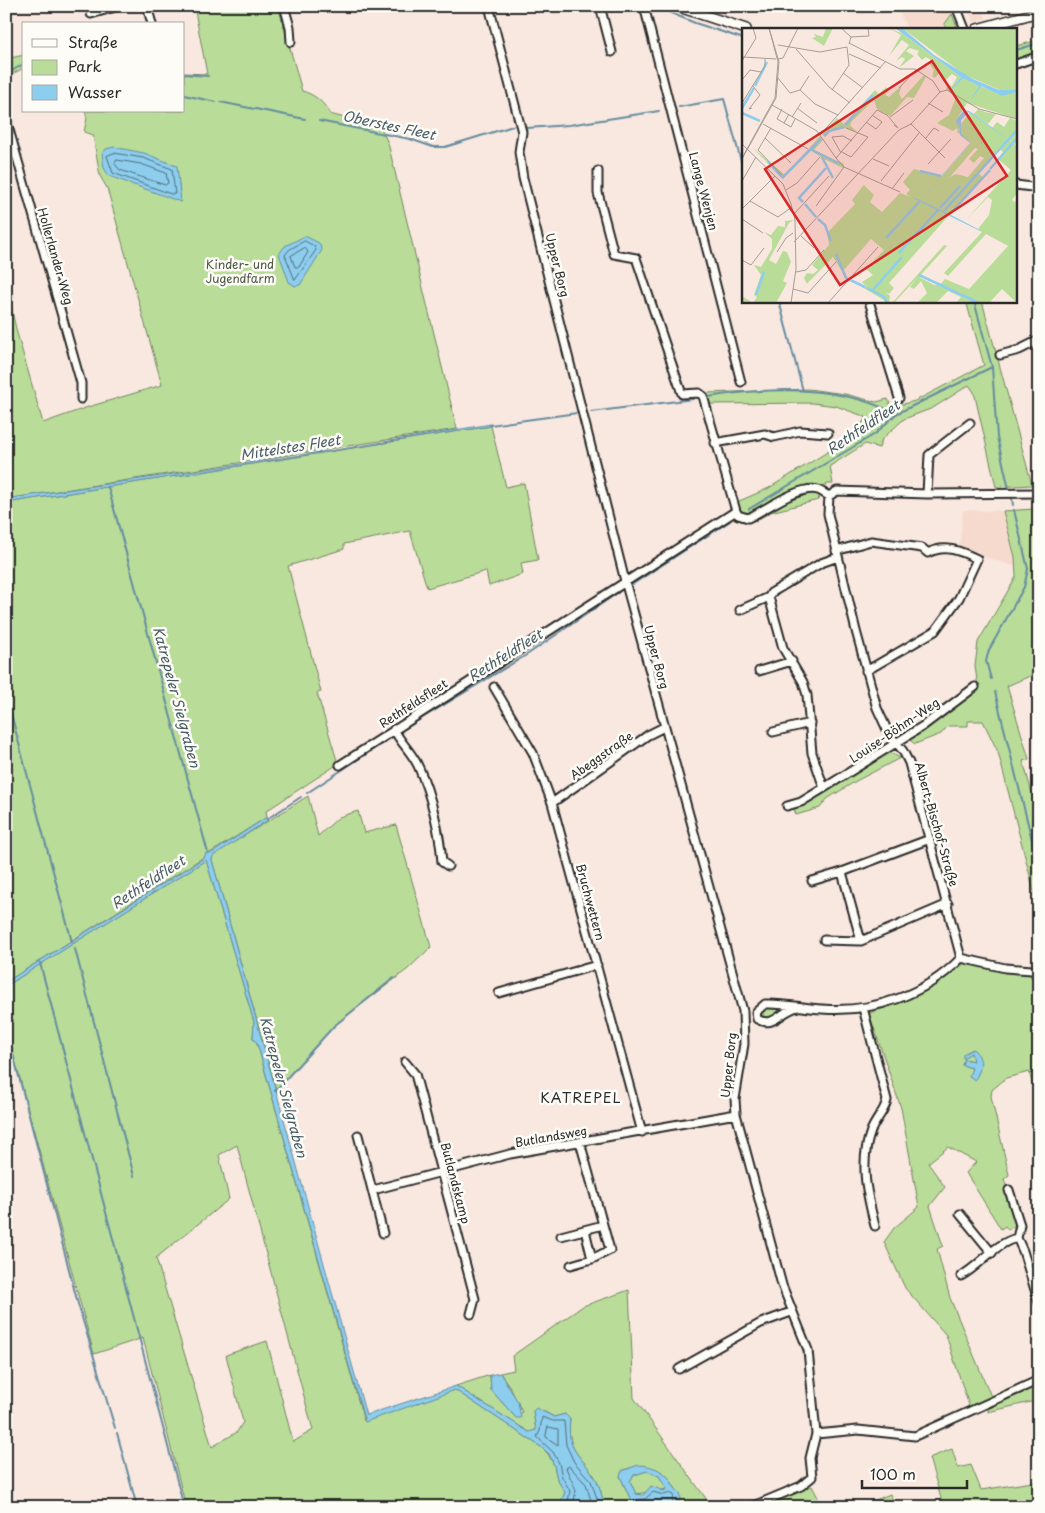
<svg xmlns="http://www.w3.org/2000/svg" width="1045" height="1513" font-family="'Playpen Sans',sans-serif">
  <rect width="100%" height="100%" fill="#f9e8df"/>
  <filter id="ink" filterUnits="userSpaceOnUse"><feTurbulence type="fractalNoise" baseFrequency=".02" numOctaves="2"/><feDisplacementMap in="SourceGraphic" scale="10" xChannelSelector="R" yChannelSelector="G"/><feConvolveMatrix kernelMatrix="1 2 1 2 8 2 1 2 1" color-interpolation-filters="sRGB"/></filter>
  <g filter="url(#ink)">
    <!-- built -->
    <path fill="#f7dace" d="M908,6H946L952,14L957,29H907L899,11Z
      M966,6H981L986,18L974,22Z
      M963,510L1003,511L1017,567L959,549Z"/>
    <!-- green -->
    <path fill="#b9dd98" stroke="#728462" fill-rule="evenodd" d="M194,6H278L302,91C314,94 325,103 330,114L381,128L388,143L457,429L6,499V285L17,333L43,423L88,407L162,385L107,188L100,176L93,135L84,132L87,118L85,111H184V73L207,74Z
      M952,14L958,29H947L944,25Z
      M1039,40V59L1016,67V46Z
      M24,55V68L6,77V59Z
      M966,301H982L1032,485L996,487L974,392L969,385L933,408L904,419L882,439L879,448L865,444L830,466L833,484H827L824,488C795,484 773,502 749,515L740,511L737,502L769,488L855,435L866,417L836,406L813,403L710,404L707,393L808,389L845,394L876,402L888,399L891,407L915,401L984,365Z
      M491,426L506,487L524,483L538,560L521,563L523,574L489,586L486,571L427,588L410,531L344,544V549L288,566L321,692L317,693L338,764L266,811L267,817L6,982V503Z
      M811,493L820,494L818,500L771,512L755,521L790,500Z
      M1034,509L1039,526V672L1007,686L1029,759L1023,761L1039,818V911L998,752L983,721H968V726H948L941,734L915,744L907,738L978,687L975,666L978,642L1016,577L1015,557L1003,511Z
      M887,751L900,758L856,781L827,799L820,808L796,815L793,806Z
      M308,796L318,836L339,817L358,811L364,833L396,825L431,947L408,969L336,1024L278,1088L277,1093L212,860V856Z
      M206,860L254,1022L253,1038L257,1043L364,1421L455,1390L541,1447L548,1454L554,1465L557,1479L565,1492L561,1502L563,1507H186L143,1338L94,1354L6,1027V986ZM237,1145L313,1430L293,1442L267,1341L226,1355L243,1422L237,1432L212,1447L156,1258L229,1199L219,1155Z
      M966,962L1004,971L1029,974L1035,982L1039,996V1107L1029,1072L1006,1078L992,1090L991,1096L1009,1175L1004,1179L1018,1223L1008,1230L1005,1226L1001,1229L966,1173L976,1162L948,1147L928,1163L945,1187L930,1206L943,1246L937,1249L950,1298L992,1399L970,1409L946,1335L905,1288L884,1242L894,1228L919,1207L901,1108L869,1013C909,1001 935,989 966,962ZM973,1049L979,1072L972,1071V1068L962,1065L964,1059L973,1061L974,1058L971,1053L966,1056Z
      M775,1007L779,1009L777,1013L768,1020L763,1018V1010Z
      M629,1290L634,1398L712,1507H676L680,1493C674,1489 673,1483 668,1477C659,1467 633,1464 622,1471L620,1476L634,1507H605C602,1498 600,1485 595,1477C580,1454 566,1451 570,1419L565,1414L554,1417L545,1412L533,1411L536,1430L529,1432L456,1386L490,1375L491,1390L516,1418L522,1412L510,1387L500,1373L514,1370L512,1356L583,1306Z
      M1039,1385V1400L988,1412V1409Z
      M952,1449L958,1468L971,1465L981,1490L1039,1481V1507H940L943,1505L929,1458Z
      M647,1471L659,1476L667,1489L636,1494L630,1481L634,1475Z
      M812,1486L823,1507H760Z
      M890,1494L896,1507L864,1505Z"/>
    <!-- water -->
    <path fill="#8dcdee" stroke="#668ca0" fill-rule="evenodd" d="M114,147L144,153L177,166L181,202L109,176L104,168L102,154L106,149Z
      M305,236L319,243L322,250L300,285L295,286L289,282L279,254L285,246Z
      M491,424V426L6,503V499L342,449Z
      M267,817L268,820L213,856L212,860L366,1415L456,1386L529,1432L536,1430L533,1411L536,1408L554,1417L565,1414L570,1419C566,1451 580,1454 595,1477C600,1485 602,1498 605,1507H563L561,1502L565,1492L557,1479L554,1465L549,1454L541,1447L455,1390L365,1422L257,1043L253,1038L254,1022L206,860L6,986V982L204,858L206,853H212Z
      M973,1049C984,1059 982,1067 975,1080L969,1076L972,1068L962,1065L964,1059L973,1061L971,1053L963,1058V1054Z
      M500,1373L518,1402L521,1418H516L491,1390L490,1375Z
      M638,1465C649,1465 661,1469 668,1477C673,1483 674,1489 680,1493L681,1499L676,1507H634L620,1476L622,1471ZM647,1471L659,1476L667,1489L664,1491L651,1486L643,1495L636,1494L630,1481L634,1475Z"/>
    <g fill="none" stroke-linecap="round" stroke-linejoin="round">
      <!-- shore -->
      <path stroke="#526c79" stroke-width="1" d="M114,153L143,158L172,169L175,194H171L113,173L107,156Z
        M117,160L141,164L166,173L168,183L165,185L120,170L115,164Z
        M305,241L314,246L316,250L295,280L285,255L289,250Z
        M305,248L308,252L299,267H295L291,256Z
        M548,1427L558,1429V1445L546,1437Z
        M567,1507L570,1491L562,1477L559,1463L553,1452L537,1437L540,1431L542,1417L553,1421H564L566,1445L574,1462L591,1481L600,1507
        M573,1507L576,1490L566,1468L569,1466L586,1484L593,1507
        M638,1507V1500L645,1499L653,1492L664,1495L670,1493L674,1495L672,1507"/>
      <!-- stream -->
      <path stroke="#668ca0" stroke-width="2" d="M654,6L695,23L744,39
        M1016,50L1039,43
        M6,74L24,64
        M184,74L208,76
        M184,95L216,102
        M220,102L305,119
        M679,107L724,99L744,172
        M319,121L410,139L433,147H445L513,126
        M527,128L569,125L659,111
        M779,301L803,391
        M974,301L992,367L997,437L1009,489
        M708,397C769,387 840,384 896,414
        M591,412L693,399
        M490,425L577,413
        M108,487L208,853
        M1012,499L1013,505
        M749,509L875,434L896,414L992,367
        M633,584L730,521
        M991,679L986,661L989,650L1024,587L1028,569L1014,510
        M995,692L1039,868
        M6,695L72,942
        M399,732L528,654L619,592
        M307,793L392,737
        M267,819L301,797
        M75,949L134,1176
        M40,963L184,1507
        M6,1027L78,1304L115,1428
        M275,1091L334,1026L394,978
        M117,1433L137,1507"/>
      <!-- minor casing -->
      <g stroke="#2b2b2b" stroke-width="11">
        <path id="minor" d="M147,6L152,24
          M284,6L290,27L291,42
          M489,6L522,132L519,152L523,178L625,581L743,1011L744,1044L735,1099L736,1114L782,1285L808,1350L816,1434L810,1458L812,1477L801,1486L751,1507
          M600,6L612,52
          M644,6L741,382
          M956,6L965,29
          M91,14L119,6
          M1016,64L1039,56
          M6,119L81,383V399
          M598,171V193L614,254L636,258L682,394L699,393L703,396L736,511
          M1016,185L1039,188
          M869,301L899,398
          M1000,355L1019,350L1039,340
          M715,443L765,434L774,437L800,431L828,433
          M927,494L929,455L970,423
          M836,551L871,541L922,548L928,553C945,544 961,551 977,559L959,598L935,631L866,671
          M838,557L821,563L771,593L769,597L783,648L803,682L807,695L812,753L824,788L923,726L975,687
          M740,610L769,597
          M759,671L792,661
          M494,687L533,753L552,803L642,1132
          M394,729C400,743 413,753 419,768C431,795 440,833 442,862L448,866
          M773,732L810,723
          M340,765L736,511L738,515L748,518C765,510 799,485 818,490C821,491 825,494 829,496
          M552,803L648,735L664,727
          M787,806L801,802L824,788
          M930,839L842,872L861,941L948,904
          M812,881L842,872
          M824,940L861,941
          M961,958L1005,968L1032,970L1039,974
          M499,993L597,965
          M798,1007C781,1010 774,1029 757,1019L756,1012L765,1004C784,1003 803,1008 822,1009C873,1013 925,995 961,958L909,763L903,751L889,734L877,708L856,631L828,514L829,496L837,491L927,494L1039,493
          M863,1008L887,1100C885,1111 875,1120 871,1131C859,1163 867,1194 875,1226
          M405,1062L415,1074L475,1299L471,1314
          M358,1135L383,1233
          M373,1190L510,1154L736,1114
          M1009,1190L1020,1225L1017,1238L1023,1251L1039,1303
          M960,1214L992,1253
          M585,1230L592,1259
          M561,1236L603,1225
          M571,1265L592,1259L610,1250L580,1142
          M961,1276C981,1265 995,1243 1017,1238
          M679,1369L761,1323L791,1312
          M816,1434L858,1430L915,1436L1039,1380"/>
      </g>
      <!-- tertiary casing -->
      <g stroke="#2b2b2b" stroke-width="12">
        <path id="tertiary" d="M676,6L746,29
          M977,29L1039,12"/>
      </g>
      <!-- minor -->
      <use href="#minor" stroke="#fdfcf7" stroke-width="7"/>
      <!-- tertiary -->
      <use href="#tertiary" stroke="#fdfcf7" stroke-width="9"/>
    </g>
  </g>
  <g text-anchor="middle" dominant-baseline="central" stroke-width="5" stroke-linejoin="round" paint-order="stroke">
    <!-- street labels -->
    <g font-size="12" fill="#2b2b2b" stroke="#fdfcf7">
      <text transform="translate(704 191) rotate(75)">Lange Wenjen</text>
      <text transform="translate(56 256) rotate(74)">Hollerlander Weg</text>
      <text transform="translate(558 265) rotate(76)">Upper Borg</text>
      <text transform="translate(657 657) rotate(75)">Upper Borg</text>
      <text transform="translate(413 703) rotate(-33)">Rethfeldsfleet</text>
      <text transform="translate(894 730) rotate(-34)">Louise-Böhm-Weg</text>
      <text transform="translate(601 755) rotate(-35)">Abeggstraße</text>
      <text transform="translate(937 824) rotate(74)">Albert-Bischof-Straße</text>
      <text transform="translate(591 902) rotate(75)">Bruchwettern</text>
      <text transform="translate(728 1065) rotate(-84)">Upper Borg</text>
      <text transform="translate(551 1136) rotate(-10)">Butlandsweg</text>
      <text transform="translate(456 1183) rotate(75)">Butlandskamp</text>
    </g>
    <!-- park labels -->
    <g font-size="12" fill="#4e5846" stroke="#fdfcf7">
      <text x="240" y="264">Kinder- und<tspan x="240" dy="14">Jugendfarm</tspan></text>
    </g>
    <!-- water labels -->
    <g font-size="14" font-style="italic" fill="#485c66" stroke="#fdfcf7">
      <text transform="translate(389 125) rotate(12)">Oberstes Fleet</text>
      <text transform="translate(863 427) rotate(-34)">Rethfeldfleet</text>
      <text transform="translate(290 447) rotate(-9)">Mittelstes Fleet</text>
      <text transform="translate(505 655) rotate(-32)">Rethfeldfleet</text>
      <text transform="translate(177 697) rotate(75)">Katrepeler Sielgraben</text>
      <text transform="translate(148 882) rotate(-33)">Rethfeldfleet</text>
      <text transform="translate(284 1087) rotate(75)">Katrepeler Sielgraben</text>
    </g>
    <!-- neighbourhood labels -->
    <g font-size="14" letter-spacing="1" fill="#2b2b2b" stroke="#fdfcf7">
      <text x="581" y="1097">KATREPEL</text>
    </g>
  </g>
  <!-- overview -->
  <g transform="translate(742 28)">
    <rect width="275" height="275" fill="#f9e8df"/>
    <path d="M84,0H91L82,18L70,10L74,9L72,6L81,9ZM147,0L161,6L219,49L209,61L223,47L160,0H275V61L258,62L223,47L229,54L259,67L275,64V91L225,75L214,92L219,96L228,84L250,100L255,94L262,99L268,90L275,93V117L262,108L275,118V165L270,172L273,174L275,172V275L260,261L247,275H214L219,269L206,263L194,275H175L185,265L179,253L172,261L168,259L175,250L152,275H150L202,217L205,218L177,249L192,257H198L203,251L227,261L266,218L244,206L206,248L202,245L240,204L236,201L247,187L250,172L246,169L222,194L269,142L257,132L262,125L258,121L236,145L241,149L147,255L152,260L147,266L143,264L148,268L147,275L108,252L125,259L120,254L131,247L124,241L142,222L129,211L101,243L106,253L91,229L59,262L65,256L62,250L65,245L71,246L76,242L70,237L87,217L85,205L113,176L110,172L122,157L132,167L128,174L140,184L158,165L169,169L164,166L168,162L161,154L172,141L200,148L229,115L215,104L218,98L211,103L195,95L207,87L214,69L204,61L206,57L210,58L215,49L210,46L202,54L197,45L193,50L190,48L192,42L187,35L189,32L184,29L180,32L175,26L177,23L168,20L164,23L172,28L157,40L163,31L160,29L154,33L167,17L160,12L147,28L159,7ZM233,120L236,121L227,131L232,135L238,128L242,130L226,149L214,146L208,149ZM182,47L184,49L172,70L165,69L148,88L135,81L132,72L137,67L110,93L108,97L115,104L104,100L89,103L83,109L80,106L95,90L102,96L133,62L137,66L144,59L147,62L143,67L147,69L160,57L157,66L160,71ZM236,81L243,84L254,86L246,96L232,86ZM78,108L81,112L72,122L102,136L101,140L82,131L91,151L79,129L68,122L41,151L10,119L43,147ZM52,192L47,195L27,232L34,236L41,223L45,224L49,234L41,253L45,255L34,275H0V268L11,275L15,269L12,267L19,247L12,237L19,239L30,221V211L22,204L29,207L36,198L43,199V193Z" fill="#b9dd98" fill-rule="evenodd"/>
    <path d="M153,0H160L192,27L231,51L257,62L275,61V64L260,68L239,58L227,75L237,58L221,50L210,61L212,64L208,62L219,49ZM225,78L222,82L227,83L232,86L275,118L227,84L219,92V106L229,115L178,172L215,190L234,200L242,205L169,169L178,172L228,115L218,107V99L214,103L218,96L215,97L214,92Z" fill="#8dcdee"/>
    <path fill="none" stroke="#8dcdee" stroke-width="2.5" d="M13,58L25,34M0,80L12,60M0,85L18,93M103,97L131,67M82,108L87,103L102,99M68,121L98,136M80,129L91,150M26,134L40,149M248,141L275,110M178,143L199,148M40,150L79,111M61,174L57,170L84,140M63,176L74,189M198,180L218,158M202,183L275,102M208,186L248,142M76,191L83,197L89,213M144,210L178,173M157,225L196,182M94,226L104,250L123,259M177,247L237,275M125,260L142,269L145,275M130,263L160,229M14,267L22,244"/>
    <path fill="none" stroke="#a79c97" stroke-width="1" d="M99,0L109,9L107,16M109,9L127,8L126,0M107,15L158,41H173L191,53L198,64M36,17L78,24L105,19M54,21L87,59L108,75M107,26L139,40M1,29L34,31M36,31L41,30L56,0M0,33L14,10L11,0M101,45L121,60M36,50L48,65L58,62M0,52L8,42L19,44M157,60L174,42M58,62L73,76L96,87M58,62L67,48M90,62L107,37L105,19M0,75L23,38V31M186,75L201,84M30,77L75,103L94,130L135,82L145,87L156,100L152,97M10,80L7,81L18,67L11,58M55,80L75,95M40,81L35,91L42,95L47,86M50,89L59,75M148,89L171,72M124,94L134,101L140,94L130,87M42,95L49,99L53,91M21,96L66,121M169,96L203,130M29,100L16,122L40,147M78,107L144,33M23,110L49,135M183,111L192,100L197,103M0,116L41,156L49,176L53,192L54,241L49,275M100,124L109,129L126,109L104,100M99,125L90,109L101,108L110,113M0,130L33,70L36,34L27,0M94,130L102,139L158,164M0,131L34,70L37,34L27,0M131,131L147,138M186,136L209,111M0,153L14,129M139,153L177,105M150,161L162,145M44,162L55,155L78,129M8,173L36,189L50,179M74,178L102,139M0,181L33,148M52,186L87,148M0,191L21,205M59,208L72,220M52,214L157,102L169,96L198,64L205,62L237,81L275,91M35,224L44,210L51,205M0,232L9,237L22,220M54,244L64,242L82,222M51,261L66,265L94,234M86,275L136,219"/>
    <path fill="#d62828" fill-opacity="0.15" stroke="#d62828" stroke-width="2.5" d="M190,33L265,148L98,257L23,141Z"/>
    <rect width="275" height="275" fill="none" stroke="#2b2b2b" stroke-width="2.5"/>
  </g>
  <!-- margin -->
  <rect width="1045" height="1513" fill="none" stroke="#fdfcf7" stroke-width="25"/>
  <rect x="12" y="12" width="1020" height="1488" fill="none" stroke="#2b2b2b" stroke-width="2" filter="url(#ink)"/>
  <!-- legend -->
  <rect x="22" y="22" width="162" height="90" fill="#fdfcf7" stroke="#a9a8a5"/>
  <rect x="32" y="39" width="25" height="8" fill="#fdfcf7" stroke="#a9a8a5"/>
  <text x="68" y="48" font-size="15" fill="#2b2b2b">Straße</text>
  <rect x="32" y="60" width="25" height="15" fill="#b9dd98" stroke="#a9a8a5"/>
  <text x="68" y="72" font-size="15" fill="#2b2b2b">Park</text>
  <rect x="32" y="85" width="25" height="15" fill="#8dcdee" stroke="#a9a8a5"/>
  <text x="68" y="98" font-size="15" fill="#2b2b2b">Wasser</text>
  <!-- scale -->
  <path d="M862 1480v8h105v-8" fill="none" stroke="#2b2b2b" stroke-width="2.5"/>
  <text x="870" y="1480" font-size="15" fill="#2b2b2b" stroke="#fdfcf7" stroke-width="4" paint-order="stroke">100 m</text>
</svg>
